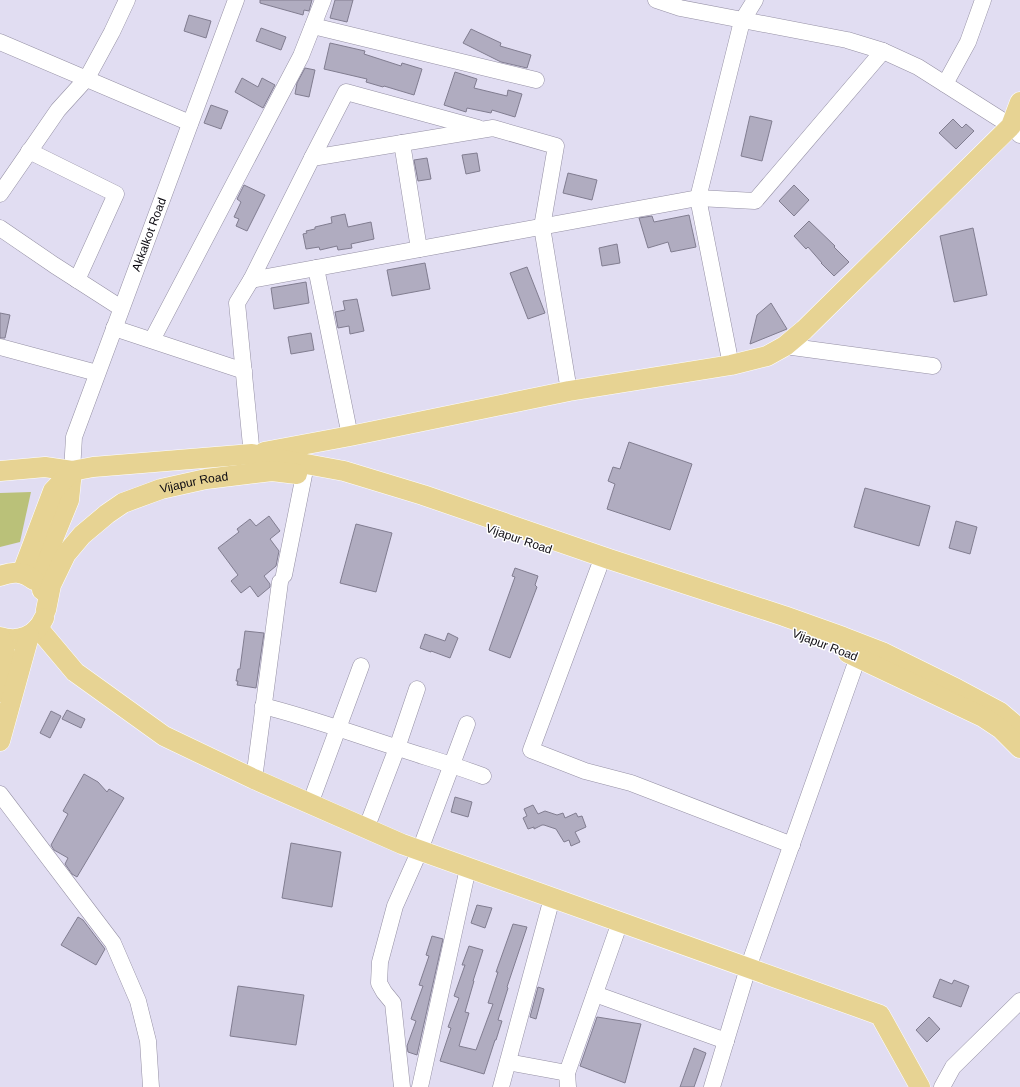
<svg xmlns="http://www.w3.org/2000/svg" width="1020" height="1087" font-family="Arial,sans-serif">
  <rect width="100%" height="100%" fill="#e1ddf2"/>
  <!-- green -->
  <path fill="#bac179" d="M31,492L20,542L0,547V493Z"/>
  <!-- building -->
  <path fill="#b0acc0" stroke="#817d90" d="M260,0H312L309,11L304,10L303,15L260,3Z
    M335,0H353L347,22L330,18Z
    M189,15L211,21L206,38L184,31Z
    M261,28L286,37L281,50L256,41Z
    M471,29L501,43L500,46L531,55L527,68L501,62L463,43Z
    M330,43L365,51L364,54L401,66L402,63L422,69L414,95L384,86L383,87L366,82L367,79L324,69Z
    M305,68L315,70L309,97L295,94L297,83Z
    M455,72L477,79L474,88L507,96L508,90L522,94L515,117L492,110L491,113L467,108L466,112L444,105Z
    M242,78L258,87L262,78L275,85L263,108L235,92Z
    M211,105L228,111L221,129L204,123Z
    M750,116L772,121L762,161L741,156Z
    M953,119L962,128L966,124L974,131L956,149L939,133Z
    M477,153L480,171L466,174L462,155Z
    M427,158L431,179L418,181L414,160Z
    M568,173L597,180L592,200L563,193Z
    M244,185L265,195L247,231L236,226L239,219L234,217L241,202L237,199Z
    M794,185L809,200L794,216L779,201Z
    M345,214L348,227L371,222L374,239L351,244L352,248L338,250L337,246L320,250L319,247L306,249L303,234L307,233L306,231L315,229V227L332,223L331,217Z
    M689,215L696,247L671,252L668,242L648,248L639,218L652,216L654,222Z
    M809,221L835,246L834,247L849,262L834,276L821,263H822L808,247L806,249L794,236Z
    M973,228L987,295L954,302L940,236Z
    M617,244L620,263L602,266L599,248Z
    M425,263L430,289L392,296L387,270Z
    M527,267L545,313L528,319L510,273Z
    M306,282L309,303L274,309L271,288Z
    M357,299L364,331L350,334L349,326L338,328L335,312L345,310L343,301Z
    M771,303L787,329L750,344L757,315Z
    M0,313L10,315L5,338H0Z
    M311,333L314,350L291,354L288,337Z
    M629,442L692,464L670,530L607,509L615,484L608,481L613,467L620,469Z
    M865,488L930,506L919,546L854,527Z
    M269,516L280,531L270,539L279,551L276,566L264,576L270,584V587L258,597L250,586L241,593L231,581L238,575L218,548L239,532L237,529L250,519L256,526Z
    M956,521L977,527L970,554L949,548Z
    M356,524L392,533L376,592L340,583Z
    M515,568L538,576L535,585L537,587L510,658L489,650L515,577L512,576Z
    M245,631L264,633L256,688L237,685L238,681H236L238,669H240Z
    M448,633L458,638L450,658L431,651V652L420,648L425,634L445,641Z
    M67,710L85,719L81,728L62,719Z
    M51,711L61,716L50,738L40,733Z
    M84,774L98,782L107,792L109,789L124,798L77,877L72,874L65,864L68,858L54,850L51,845L68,814L63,811Z
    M455,797L472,802L468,817L451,812Z
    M533,805L538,814L545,811L557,815L563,813L565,818L576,813L578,817L582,816L586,827L575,832L580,842L571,846L569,840L564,842L556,829L544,825H542L534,829V827L528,829L523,818L527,816L524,809Z
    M291,843L341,852L332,907L282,898Z
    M477,905L492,908L485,928L471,923Z
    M78,917L83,920L105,949L96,965L61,945Z
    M513,924L527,927L507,987L508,988L498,1020L502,1021L496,1040H495L484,1074L440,1061L451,1028L448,1027L459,998L454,996L465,965H462L469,946L483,950L473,981H474L465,1012L469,1013L459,1046L476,1050L493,1004L488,1003L498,972H496Z
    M432,936L443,939L417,1055L408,1052L407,1046L416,1021L411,1019L423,986L419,985L429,956L426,955Z
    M940,979L952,984L954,980L969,986L961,1007L933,997Z
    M238,986L304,995L296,1045L230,1036Z
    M538,987L544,989L536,1019L530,1017Z
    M597,1017L641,1024L625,1083L580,1066Z
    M929,1017L940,1029L927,1042L916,1030Z
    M694,1048L706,1053L694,1087H680Z"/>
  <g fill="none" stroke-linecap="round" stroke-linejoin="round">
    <!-- minor casing -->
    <g stroke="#9590a4" stroke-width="17">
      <g id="minor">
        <path d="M656,0L680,8L847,40L883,51L918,67L1011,126L1020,135"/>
        <path d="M313,26L536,80"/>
        <path d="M0,42L190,123"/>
        <path d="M945,84L968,42L983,0"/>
        <path d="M402,143L419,249"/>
        <path d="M29,151L116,194L77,280"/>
        <path d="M312,158L346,92L478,128"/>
        <path d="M0,194L58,110L87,78L112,32L127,0"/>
        <path d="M0,228L54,265L121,308"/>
        <path d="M316,268L350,436"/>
        <path d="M251,280L698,198L755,201L883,51"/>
        <path d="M114,328L244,371"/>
        <path d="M152,340L301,56L323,0"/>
        <path d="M785,346L933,366"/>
        <path d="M0,347L97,373"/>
        <path d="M731,365L698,198L742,21L755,0"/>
        <path d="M253,466L237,303L251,280L312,158L493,128L556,146L542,227L569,391"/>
        <path id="s1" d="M72,471L74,437L236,0"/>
        <path d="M599,567L531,750L585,771L631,783L792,845"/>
        <path d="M284,575L304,475"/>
        <path d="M263,706C308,717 351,733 395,747C425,757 454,765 483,776"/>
        <path d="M254,779L280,582"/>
        <path d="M0,794L113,943L138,1001L148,1041L151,1087"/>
        <path d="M310,804L361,666"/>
        <path d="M366,829L397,748L417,689"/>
        <path d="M595,994L726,1041"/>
        <path d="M508,1062L567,1073"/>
        <path d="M402,1087L393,1003L384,992L379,983L380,962L395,906L420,850L467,724"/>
        <path d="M420,1087L468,868"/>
        <path d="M501,1087L552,898"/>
        <path d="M568,1087L567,1073L620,922"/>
        <path d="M712,1087L748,968L858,657"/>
        <path d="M942,1087L953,1067L1020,1001"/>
      </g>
    </g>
    <!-- major casing -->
    <g stroke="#fff" stroke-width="21">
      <g id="major">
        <path d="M264,452L350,436L569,391L731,365L767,356L785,346L804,330L1011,126L1020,102"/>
        <path d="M0,471L45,467L72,471L69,500L47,554L44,566L42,590"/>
        <path d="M22,573L53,491L72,471L93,467L252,454L344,471L423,495L609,559L784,616L843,637L882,652L957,689L1000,712L1020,729"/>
        <path d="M0,576C13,571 22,571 34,580"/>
        <path id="s2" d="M46,610L51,585L66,554L82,535L107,514L123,503L161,489L206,479L272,471L297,474"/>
        <path d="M38,628L75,672L164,736L254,779L402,844L880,1015L920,1087"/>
        <path d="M0,637C19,643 36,636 44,618"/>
        <path d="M848,653L983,717L1001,729L1020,748"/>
        <path d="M0,692C5,673 9,656 1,638"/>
        <path d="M0,741L29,636"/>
      </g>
    </g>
    <!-- minor -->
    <use href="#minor" stroke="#fff" stroke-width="16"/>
    <!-- major -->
    <use href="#major" stroke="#e7d393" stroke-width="20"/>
  </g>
  <g text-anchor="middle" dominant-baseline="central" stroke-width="3" stroke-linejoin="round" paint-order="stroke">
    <!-- street labels -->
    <g font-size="12" fill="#0c0a11" stroke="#fff">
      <text stroke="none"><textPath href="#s1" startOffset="250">Akkalkot Road</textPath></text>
      <text stroke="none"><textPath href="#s2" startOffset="211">Vijapur Road</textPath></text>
      <text transform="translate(519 539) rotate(19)">Vijapur Road</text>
      <text transform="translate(825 645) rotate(21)">Vijapur Road</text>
    </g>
  </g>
</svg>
